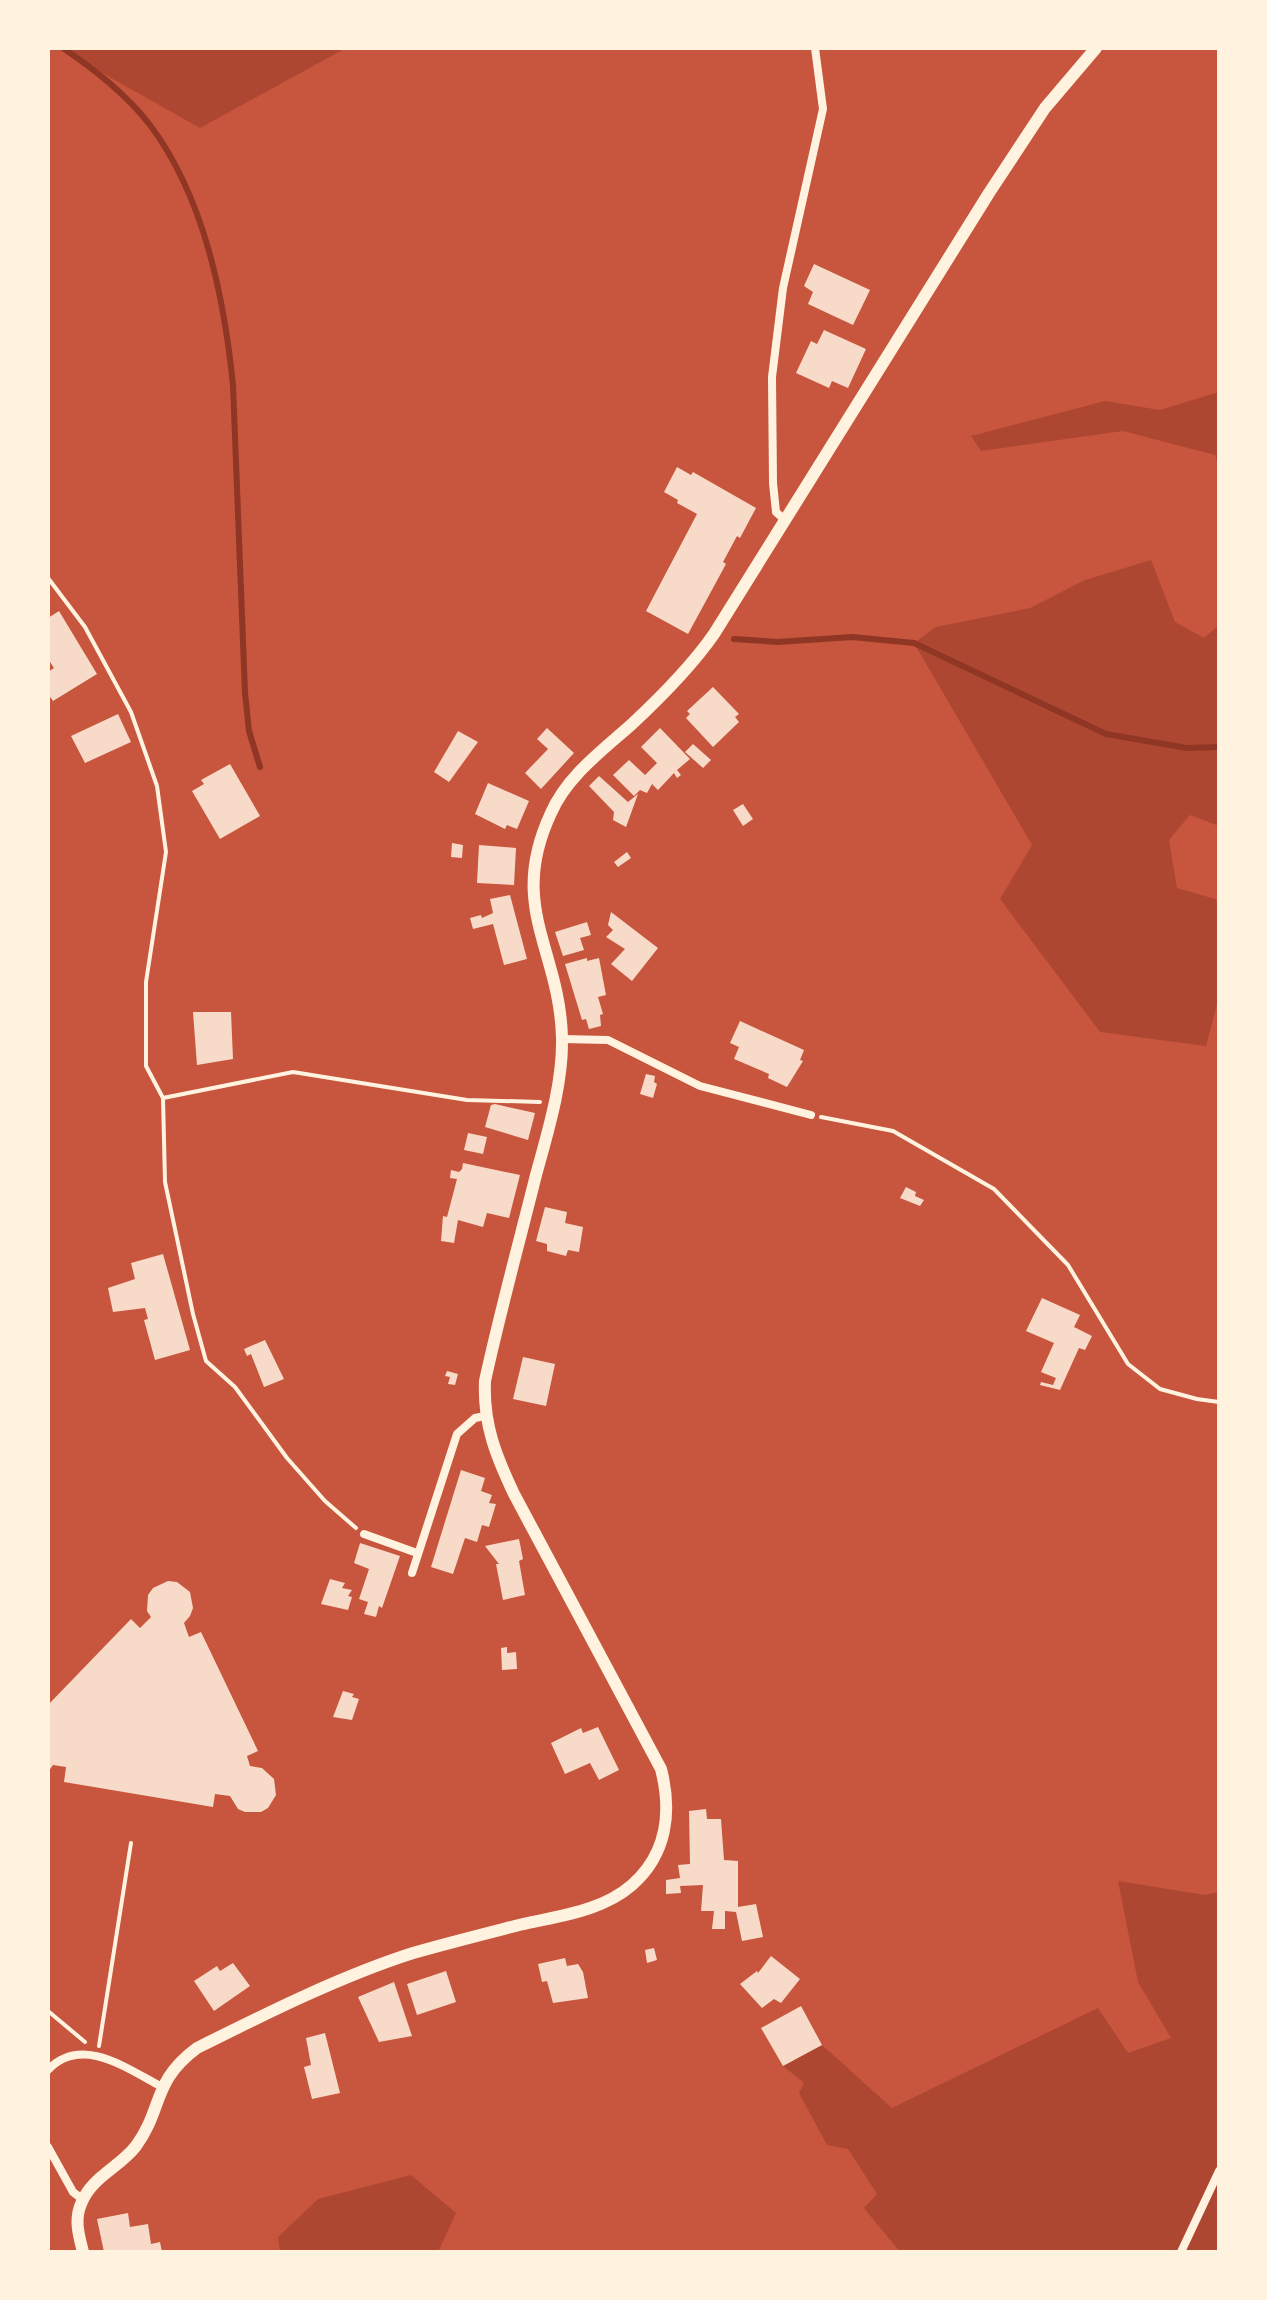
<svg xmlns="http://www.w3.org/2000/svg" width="1267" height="2300" font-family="Poppins,sans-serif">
  <rect width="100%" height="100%" fill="#c8553d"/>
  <!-- green -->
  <path fill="#ae4732" d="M58,48H346L200,128Z
    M1219,392V468L1215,455L1123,431L981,451L971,436L1105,401L1160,410Z
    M1151,560L1175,622L1204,638L1219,625V826L1190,815L1169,840L1177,888L1215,899L1219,905V997L1206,1046L1100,1032L1000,899L1032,845L914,643L936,627L1030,608L1085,580Z
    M1118,1881L1205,1895L1219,1892V2252H900L864,2208L877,2194L848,2149L827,2145L799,2093L804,2083L783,2066L822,2045L892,2108L1098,2008L1128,2053L1171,2038L1138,1982Z
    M411,2175L456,2213L438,2252H280L278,2237L318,2199Z"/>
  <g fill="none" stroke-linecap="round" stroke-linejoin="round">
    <!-- stream -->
    <path stroke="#8f3625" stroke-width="6" d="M63,48C95,70 126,94 150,125C204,197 224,297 233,385L245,693L249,731L260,767
      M734,639L778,642L852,637L914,643L1106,734L1187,748L1219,747"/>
  </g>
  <!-- building -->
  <path fill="#f7dbc8" d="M814,264L870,290L853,325L808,304L813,292L804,286Z
    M824,330L866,349L848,388L832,381L829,388L796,373L811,341L817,344Z
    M677,467L691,475L693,472L756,508L740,538L737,536L723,562L726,564L688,634L646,611L697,514L677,503L678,500L664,492Z
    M59,611L97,674L53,701L48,694V672L54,668L48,659V618Z
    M713,687L739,714L735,717L739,722L713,747L686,718L690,714L687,711Z
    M118,714L131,742L85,763L71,736Z
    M547,728L574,753L541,789L525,773L548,749L537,739Z
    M660,728L690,759L677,770L681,775L677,778L674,773L658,790L652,784L647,793L640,790L634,796L613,775L629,760L645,775L657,763L641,747Z
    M458,731L478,742L449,782L434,772Z
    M693,744L711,760L703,768L685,752Z
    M230,764L260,816L220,839L192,791L204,784L201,780Z
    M599,776L628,802L638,794L626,827L613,820L614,812L589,786Z
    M488,783L529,801L517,829L507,825L505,829L475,814Z
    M743,804L753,819L743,826L733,810Z
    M452,843L463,845L462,858L451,857Z
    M479,845L516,848L514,885L477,883Z
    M627,852L631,858L618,867L614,862Z
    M510,895L527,959L504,965L493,924L473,929L470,918L481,915L482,918L493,913L490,899Z
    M611,912L658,948L632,981L611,964L625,949L606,937L613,930L608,925Z
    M587,922L591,935L580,938L584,950L563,956L555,932Z
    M587,958V961L599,958L606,995L598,997L603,1014L600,1015L601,1026L589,1029L586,1019L582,1020L565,964Z
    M193,1012H231L233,1059L197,1065Z
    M740,1021L804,1050L800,1060L803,1061L787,1087L768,1078L769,1074L734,1059L739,1047L730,1043Z
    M646,1074L655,1076L654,1082L657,1084L653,1098L640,1094Z
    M495,1104L535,1113L528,1140L485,1127L491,1105Z
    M468,1133L487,1137L483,1154L464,1150Z
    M463,1163L520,1175L509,1218L487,1213L483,1227L458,1220L454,1243L441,1241L443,1216L447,1217L457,1179L450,1178L451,1170L459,1172L462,1169Z
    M906,1187L916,1192L915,1196L924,1200L920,1206L900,1198Z
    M545,1207L567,1212L565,1223L583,1227L579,1252L568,1250L566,1256L547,1251V1244L536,1241Z
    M163,1254L190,1350L155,1360L144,1320L148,1319L145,1308L113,1312L108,1288L135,1279L131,1263Z
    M1042,1298L1080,1315L1074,1327L1092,1336L1085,1350L1079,1348L1060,1390L1040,1385L1041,1382L1053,1385L1056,1378L1041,1372L1054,1343L1026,1331Z
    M265,1340L284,1379L264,1387L251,1354L247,1356L244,1349Z
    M523,1357L555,1364L546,1406L513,1399Z
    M447,1371L458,1374L455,1385L448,1384L450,1377L445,1376Z
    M461,1470L485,1478L481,1491L492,1495L489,1503L496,1504L489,1527L482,1525L477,1542L465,1538L453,1574L431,1567Z
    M519,1539L523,1559L519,1561L525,1595L503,1600L496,1564H499L485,1546Z
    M360,1543L400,1556L382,1608L379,1606L376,1617L364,1614L368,1602L359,1599L369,1569L354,1563Z
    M330,1579L345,1583L342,1588L352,1590L348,1596L352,1597L348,1610L321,1604Z
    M168,1581L177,1582L190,1592L193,1608L190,1616L184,1623L189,1637L201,1632L258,1751L247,1756L250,1766L262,1768L274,1779L276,1795L268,1808L261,1812H245L238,1809L230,1796L215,1794L213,1807L64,1782L66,1767L53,1765L48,1772V1705L131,1619L140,1628L151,1617L147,1611L148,1595L153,1588Z
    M507,1647V1653L516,1652L517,1669L502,1670L501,1648Z
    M343,1691L354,1694L352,1697L359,1699L352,1720L333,1717Z
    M598,1727L619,1770L599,1780L590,1763L565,1774L551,1743L581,1728L583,1733Z
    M706,1809L707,1819H721L724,1860L738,1861V1907L756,1904L763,1937L742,1941L736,1912L725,1911V1929H712L714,1911H701L703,1885L680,1886L681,1893L666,1894V1880L680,1878L678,1865L690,1864L689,1811Z
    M654,1948L657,1960L647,1963L645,1950Z
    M771,1956L800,1979L781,2003L774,1999L762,2008L740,1984L757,1971L758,1973Z
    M565,1958L567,1966L578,1964L583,1972L588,1998L553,2003L547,1981L542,1982L538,1964Z
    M233,1963L250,1986L214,2011L194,1981L217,1966L220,1971Z
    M446,1971L456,2002L417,2015L407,1984Z
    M394,1982L412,2036L379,2042L358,1997Z
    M801,2006L822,2045L783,2066L761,2028Z
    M325,2033L340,2093L312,2099L304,2067L311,2065L306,2038Z
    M128,2213L130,2227L148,2224L151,2244L160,2242L162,2252H104L97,2219Z"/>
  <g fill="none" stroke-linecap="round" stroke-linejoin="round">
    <!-- path -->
    <path stroke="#fff3e0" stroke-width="4" d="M48,578L85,627L131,712L157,786L166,852L146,982V1066L163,1098L293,1072L467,1100L540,1102
      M163,1098L165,1182L193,1314L206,1361L235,1387L287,1458L325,1501L356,1528
      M821,1117L893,1131L994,1189L1068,1265L1128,1364L1160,1389L1197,1399L1219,1402
      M48,2011L85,2042
      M99,2046L131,1843"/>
    <!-- minor -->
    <path stroke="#fff3e0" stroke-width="8" d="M786,521L776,512L773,483L772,377L783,288L823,109L815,48
      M562,1039L608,1040L700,1086L811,1115
      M364,1534L417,1553
      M412,1573L457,1434L475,1418L485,1416
      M48,2070C82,2034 129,2070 162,2087
      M48,2147L73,2192L82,2199
      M1181,2252L1219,2171"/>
    <!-- tertiary -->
    <path stroke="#fff3e0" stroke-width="12" d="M83,2252C79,2236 74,2220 81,2204C91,2177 119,2168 136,2146C163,2109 152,2081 197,2048C265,2014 341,1976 413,1953C448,1943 484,1934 519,1925C557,1916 601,1912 632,1885C667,1854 672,1812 661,1769L514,1494C496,1456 483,1424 485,1381C500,1312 519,1243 536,1175C548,1131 563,1083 562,1038C560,949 507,907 551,813C567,776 603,750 632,724C662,696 691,667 714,634L989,193L1045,108L1096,48"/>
  </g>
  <!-- border -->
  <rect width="1267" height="2300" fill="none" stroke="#fff3e0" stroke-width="100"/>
</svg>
